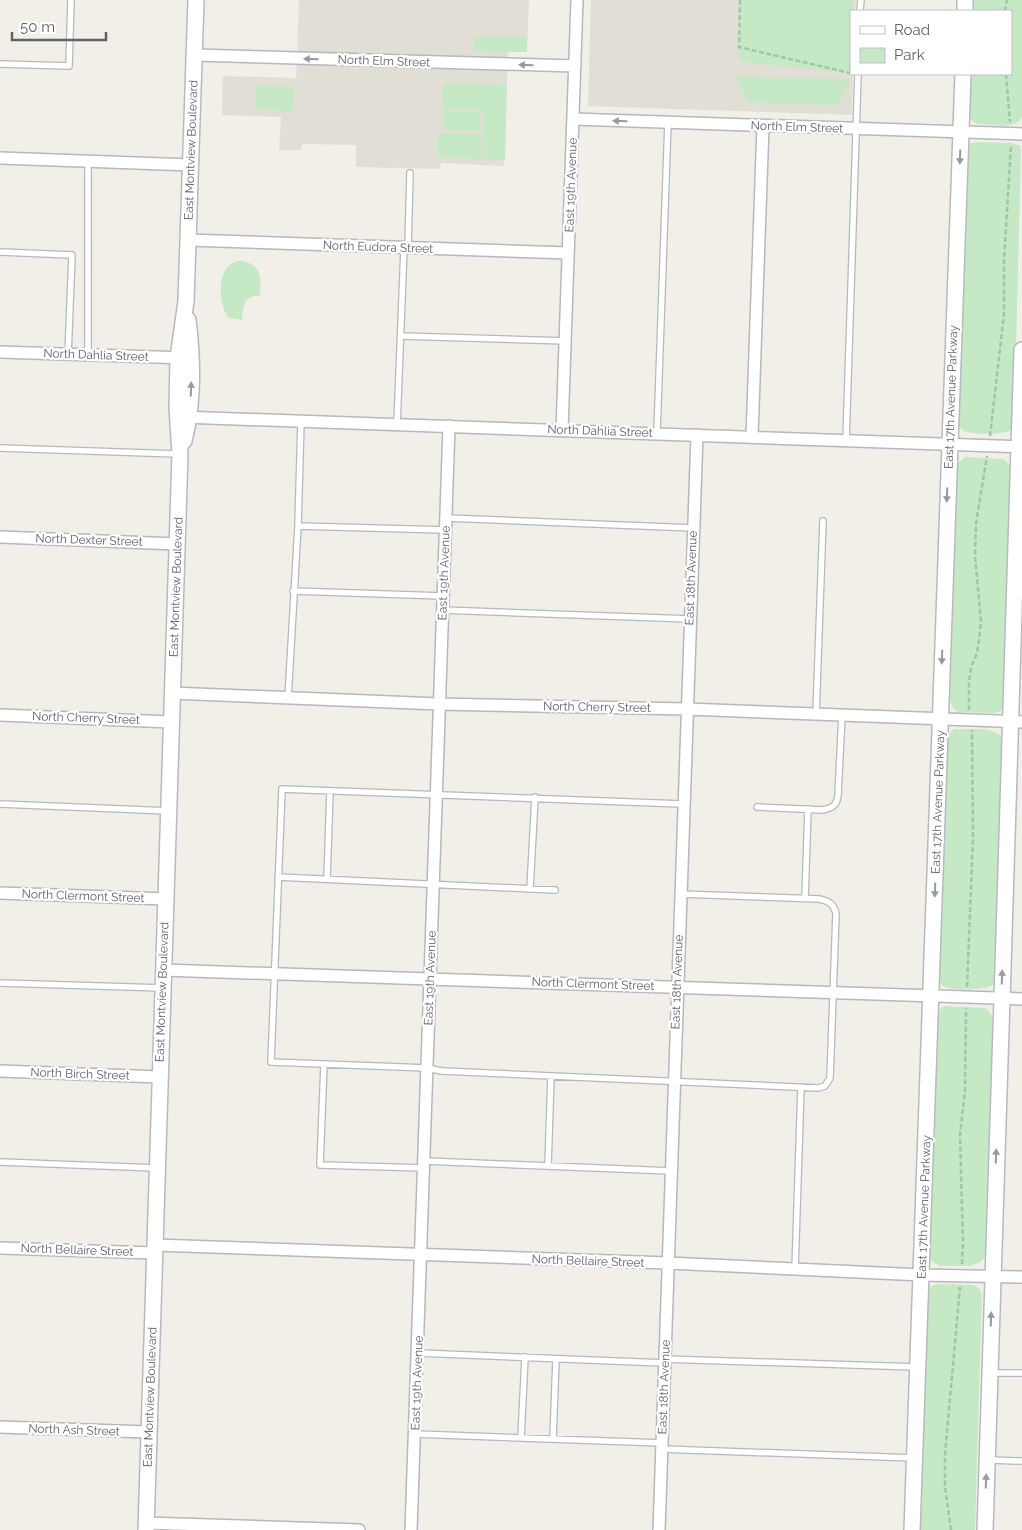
<svg xmlns="http://www.w3.org/2000/svg" width="1022" height="1530" font-family="Raleway,sans-serif">
  <rect width="100%" height="100%" fill="#f1efe8"/>
  <!-- education -->
  <path fill="#e1ded6" d="M299,0H529L527,52H508L504,166L441,163L440,169L356,167V145L302,144L301,150H279L281,117L222,115L223,76L296,78Z
    M591,0H856L855,11H851V74H853L852,115L588,106Z"/>
  <!-- park -->
  <path fill="#c5e8c5" d="M740,0H853V11H851L850,73L744,62L739,58Z
    M971,0H1022V116C1018,131 990,124 978,124C972,122 970,119 968,113L969,74H1011V11H971Z
    M481,36L527,37V52L473,51L474,38Z
    M736,76L850,79L839,105L748,102Z
    M443,83L507,85L505,160L483,159L484,110L442,109Z
    M255,85L294,87L293,111L255,110Z
    M444,111L479,112V131L444,130Z
    M438,133L482,135L481,159L438,157Z
    M976,142L1012,143L1020,146L1021,151L1014,425L1012,430C1003,434 977,435 967,432C962,431 960,428 959,424L968,151L971,143Z
    M239,261C262,263 261,277 260,296C244,295 243,306 242,320L229,318C217,304 216,264 239,261Z
    M965,457L1004,459L1009,465L1011,469L1004,704C1003,710 1001,712 994,713L958,712L954,709L950,701L957,464Z
    M954,729C968,730 996,725 1003,739L994,981L993,985C985,990 954,991 945,987C941,985 940,982 938,978L947,738L949,734Z
    M944,1006L985,1008L989,1011L993,1019L985,1256L982,1261L971,1266H940L931,1261L929,1256L938,1016L941,1008Z
    M936,1284L973,1285L980,1289L982,1294L975,1530H919L927,1292L929,1288Z"/>
  <g fill="none" stroke-linecap="round" stroke-linejoin="round">
    <!-- lane casing -->
    <g stroke="#b5b8bc" stroke-width="8">
      <path id="lane" d="M860,11L861,0
        M0,64L69,66L71,0
        M408,248L410,173
        M0,252L72,255L68,355
        M401,336L566,341
        M88,355V161
        M397,425L404,248
        M657,433L668,122
        M846,440L858,74
        M0,448L178,454
        M446,518L693,528
        M298,526L445,530
        M293,591L443,596
        M442,610L690,619
        M288,698L298,526L301,421
        M816,714L823,521
        M0,804L169,811
        M757,807L822,810C833,808 837,805 838,795L842,715
        M278,877L555,890
        M327,879L330,791
        M530,889L535,797
        M680,894L819,899C829,901 834,904 836,914L830,1078L825,1086L818,1088L442,1071L427,1068L271,1062L282,789L683,804
        M805,898L808,809
        M0,983L163,988
        M324,1064L320,1165L424,1168
        M425,1161L671,1171
        M0,1162L157,1168
        M548,1166L551,1076
        M795,1270L801,1087
        M418,1353L664,1363
        M664,1359L917,1367
        M991,1373H1022
        M415,1434L662,1443
        M521,1438L525,1357
        M553,1439L556,1359
        M662,1449L914,1458
        M989,1460L1022,1461"/>
    </g>
    <!-- street casing -->
    <g stroke="#b5b8bc" stroke-width="14">
      <path id="street" d="M194,55L575,66
        M573,119L1022,134
        M0,158L190,165
        M188,240L568,253
        M0,352L186,358
        M182,417L1022,447
        M562,430L577,0
        M752,436L763,126
        M0,537L177,544
        M172,693L439,704L687,709L1022,722
        M0,715L171,722
        M0,893L166,899
        M163,970L1022,999
        M0,1071L160,1077
        M155,1245L668,1263L922,1275L1022,1277
        M0,1248L154,1253
        M0,1427L148,1432
        M146,1523L359,1530
        M411,1530L449,426
        M659,1530L697,435"/>
    </g>
    <!-- secondary casing -->
    <g stroke="#b6babf" stroke-width="18">
      <path id="secondary" d="M965,11V0
        M184,441C194,401 193,360 188,320
        M146,1530L180,454L177,408L178,358L186,301L196,0
        M912,1530L963,74
        M985,1530C996,1137 1012,743 1022,350"/>
    </g>
    <!-- path -->
    <path stroke="#9cc7a9" stroke-width="2.5" stroke-dasharray="5 2.5" stroke-linecap="butt" d="M740,0L739,47L850,73L851,61
      M1005,11L1007,0
      M1006,74L1010,122
      M990,436L1004,314V260L1011,145
      M969,710V682L971,667L977,653L979,640L981,621L975,556L976,523L987,456
      M967,987L973,838L972,730
      M962,1264L963,1243L960,1135L965,1090L966,1008
      M951,1530L945,1487V1454L960,1287"/>
    <!-- lane -->
    <use href="#lane" stroke="#fff" stroke-width="5.5"/>
    <!-- street -->
    <use href="#street" stroke="#fff" stroke-width="11"/>
    <!-- secondary -->
    <use href="#secondary" stroke="#fff" stroke-width="15"/>
  </g>
  <!-- one-way arrows -->
  <defs><path id="oneway-solid" d="M-6-.8H1V-3.2L6.5 0L1 3.2V.8H-6Z" transform="scale(1.25)"/></defs>
  <g fill="#979a9d">
    <use href="#oneway-solid" transform="translate(311 59) rotate(-178)"/>
    <use href="#oneway-solid" transform="translate(526 65) rotate(-178)"/>
    <use href="#oneway-solid" transform="translate(620 121) rotate(-178)"/>
    <use href="#oneway-solid" transform="translate(960 157) rotate(92)"/>
    <use href="#oneway-solid" transform="translate(191 389) rotate(-88)"/>
    <use href="#oneway-solid" transform="translate(947 495) rotate(92)"/>
    <use href="#oneway-solid" transform="translate(942 657) rotate(92)"/>
    <use href="#oneway-solid" transform="translate(935 890) rotate(92)"/>
    <use href="#oneway-solid" transform="translate(1002 977) rotate(-88)"/>
    <use href="#oneway-solid" transform="translate(996 1156) rotate(-88)"/>
    <use href="#oneway-solid" transform="translate(991 1319) rotate(-88)"/>
    <use href="#oneway-solid" transform="translate(986 1481) rotate(-88)"/>
  </g>
  <g text-anchor="middle" dominant-baseline="central" stroke-width="4.5" stroke-linejoin="round" paint-order="stroke">
    <!-- street labels -->
    <g font-size="12" fill="#5f6368" stroke="#fff">
      <text transform="translate(384 61) rotate(2)">North Elm Street</text>
      <text transform="translate(797 127) rotate(2)">North Elm Street</text>
      <text transform="translate(191 150) rotate(-88)">East Montview Boulevard</text>
      <text transform="translate(571 185) rotate(-88)">East 19th Avenue</text>
      <text transform="translate(378 247) rotate(2)">North Eudora Street</text>
      <text transform="translate(96 355) rotate(2)">North Dahlia Street</text>
      <text transform="translate(951 397) rotate(-88)">East 17th Avenue Parkway</text>
      <text transform="translate(600 431) rotate(2)">North Dahlia Street</text>
      <text transform="translate(89 540) rotate(2)">North Dexter Street</text>
      <text transform="translate(444 573) rotate(-88)">East 19th Avenue</text>
      <text transform="translate(691 578) rotate(-88)">East 18th Avenue</text>
      <text transform="translate(176 587) rotate(-88)">East Montview Boulevard</text>
      <text transform="translate(597 707) rotate(1)">North Cherry Street</text>
      <text transform="translate(86 718) rotate(2)">North Cherry Street</text>
      <text transform="translate(938 802) rotate(-88)">East 17th Avenue Parkway</text>
      <text transform="translate(83 896) rotate(2)">North Clermont Street</text>
      <text transform="translate(430 978) rotate(-88)">East 19th Avenue</text>
      <text transform="translate(677 982) rotate(-88)">East 18th Avenue</text>
      <text transform="translate(593 984) rotate(2)">North Clermont Street</text>
      <text transform="translate(162 992) rotate(-88)">East Montview Boulevard</text>
      <text transform="translate(80 1074) rotate(2)">North Birch Street</text>
      <text transform="translate(924 1207) rotate(-88)">East 17th Avenue Parkway</text>
      <text transform="translate(77 1250) rotate(2)">North Bellaire Street</text>
      <text transform="translate(588 1261) rotate(2)">North Bellaire Street</text>
      <text transform="translate(417 1383) rotate(-88)">East 19th Avenue</text>
      <text transform="translate(664 1387) rotate(-88)">East 18th Avenue</text>
      <text transform="translate(150 1397) rotate(-88)">East Montview Boulevard</text>
      <text transform="translate(74 1430) rotate(2)">North Ash Street</text>
    </g>
  </g>
  <!-- legend -->
  <rect x="850" y="10" width="162" height="65" fill="#ffffff" stroke="#bfc1c3"/>
  <rect x="860" y="26" width="25" height="8" fill="#ffffff" stroke="#bfc1c3"/>
  <text x="894" y="35" font-size="15" fill="#5f6368">Road</text>
  <rect x="860" y="48" width="25" height="15" fill="#c5e8c5" stroke="#bfc1c3"/>
  <text x="894" y="60" font-size="15" fill="#5f6368">Park</text>
  <!-- scale -->
  <path d="M12 32v8h94v-8" fill="none" stroke="#5f6368" stroke-width="2.5"/>
  <text x="20" y="32" font-size="15" fill="#5f6368" stroke="#ffffff" stroke-width="4" paint-order="stroke">50 m</text>
</svg>
